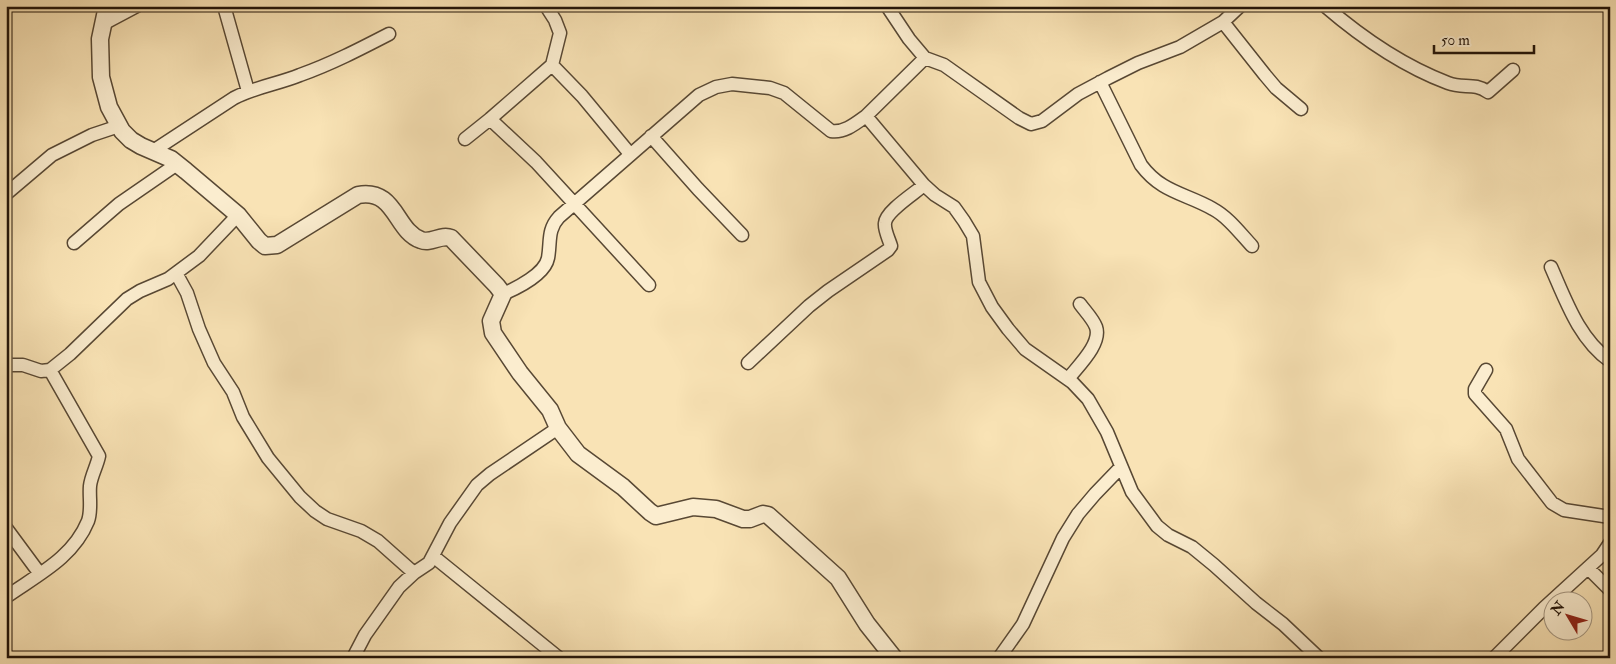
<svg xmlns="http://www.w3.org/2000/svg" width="1616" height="664" font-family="'IM FELL Double Pica',serif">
  <rect width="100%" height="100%" fill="#f9e3b5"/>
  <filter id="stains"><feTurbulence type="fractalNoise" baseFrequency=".004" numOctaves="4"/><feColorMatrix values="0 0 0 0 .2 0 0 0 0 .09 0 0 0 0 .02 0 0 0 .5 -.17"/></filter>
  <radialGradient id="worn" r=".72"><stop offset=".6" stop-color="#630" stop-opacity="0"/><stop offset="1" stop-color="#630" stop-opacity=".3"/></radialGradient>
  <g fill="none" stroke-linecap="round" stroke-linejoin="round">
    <!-- minor casing -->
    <g stroke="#584834" stroke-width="15">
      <path id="minor" d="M224,6L248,91
        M887,6L909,39L925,58
        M1325,6C1361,37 1403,66 1448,83C1463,89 1474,82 1488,92L1513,70
        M1223,22L1265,75L1276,88L1301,109
        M105,23L137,6
        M925,58L944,65L1019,118L1031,124L1042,121L1078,94L1108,78L1138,63L1180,47L1223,22L1240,6
        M552,65L582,96L630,154
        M1100,82L1141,165C1162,193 1185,193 1213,209C1228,217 1240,233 1252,246
        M866,116L925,58
        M490,119L536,162L649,285
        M651,136L698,189L742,235
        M465,139L490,119L552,65L560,33L555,20L546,6
        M153,151L234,98C255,87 278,84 300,75C331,64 360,49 389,34
        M6,194L52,155L92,135L119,126
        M74,243L119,204L177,164
        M1551,267C1566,301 1579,339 1610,361
        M176,273L187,293L199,329L214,363L233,392L243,417L268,458L300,497L315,511L327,519L361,531L378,541L414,573
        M503,294C517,288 545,274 548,258C551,242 547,230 559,217L699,95L716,87L732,84L770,88L784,93L831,131C844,133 855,124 866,116L924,185L935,195L954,207L964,221L973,236L979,282L992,307L1008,329L1025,349L1072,382L1088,399L1107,432L1132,492L1157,526L1168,535L1192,547L1214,565L1256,603L1283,624L1319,658
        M748,363L809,306L828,291L888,250L891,246C889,239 884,230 885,223C886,211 915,193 924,185
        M6,365H23L41,371L50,370L70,354L127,299L140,291L168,279L199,256L238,215
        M1486,370L1475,389V394L1506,429L1518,459L1552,503L1564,510L1610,517
        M1068,379C1077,367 1102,344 1096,327C1093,319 1085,311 1080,304
        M6,528L40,574
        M433,556L559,658
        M1588,568L1610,590
        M6,597C37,575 73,558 88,521C92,510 89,497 90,486C91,476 97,466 99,456L50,370
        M353,658L365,635L399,587L414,573L429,563L450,523L477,485L490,474L558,428
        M999,658L1023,624L1063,538L1078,514L1095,494L1121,467
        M1494,658L1544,608L1602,555L1610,543"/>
    </g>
    <!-- tertiary casing -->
    <g stroke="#584834" stroke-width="19">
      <path id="tertiary" d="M107,6L100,39L101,77L109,107L122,131L131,140L141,146L171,159L186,171L238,215L259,241L265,246L277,245L358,195C396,188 395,231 421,240C431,244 441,234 451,238L497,286L503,294L491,321L493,333L520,373L550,410L558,428L578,454L623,487L650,512L656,516L693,507L716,509L743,519H750L763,514L768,515L838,578L867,624L894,658"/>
    </g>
    <!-- minor -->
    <use href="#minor" stroke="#fbedcf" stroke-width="12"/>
    <!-- tertiary -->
    <use href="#tertiary" stroke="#fbedcf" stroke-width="16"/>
  </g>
  <!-- margin -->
  <rect width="1616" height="664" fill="none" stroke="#f9e3b5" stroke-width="25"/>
  <rect x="8" y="8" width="1601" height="649" fill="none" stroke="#221409" stroke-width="2.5"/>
  <rect x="12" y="12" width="1591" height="639" fill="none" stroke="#221409"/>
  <!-- north arrow -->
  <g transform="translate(1568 616) rotate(308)"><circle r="24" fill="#fbedcf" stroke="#a49680"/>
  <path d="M0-4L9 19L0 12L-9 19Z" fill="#8f2418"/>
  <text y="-8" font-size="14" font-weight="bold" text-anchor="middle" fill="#221409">N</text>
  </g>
  <!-- scale -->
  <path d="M1434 45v8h100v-8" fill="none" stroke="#221409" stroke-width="2.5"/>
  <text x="1441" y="45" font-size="15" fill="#221409" stroke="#fbedcf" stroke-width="4" paint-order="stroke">50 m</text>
  <rect width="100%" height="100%" filter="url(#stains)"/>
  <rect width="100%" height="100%" fill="url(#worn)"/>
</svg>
